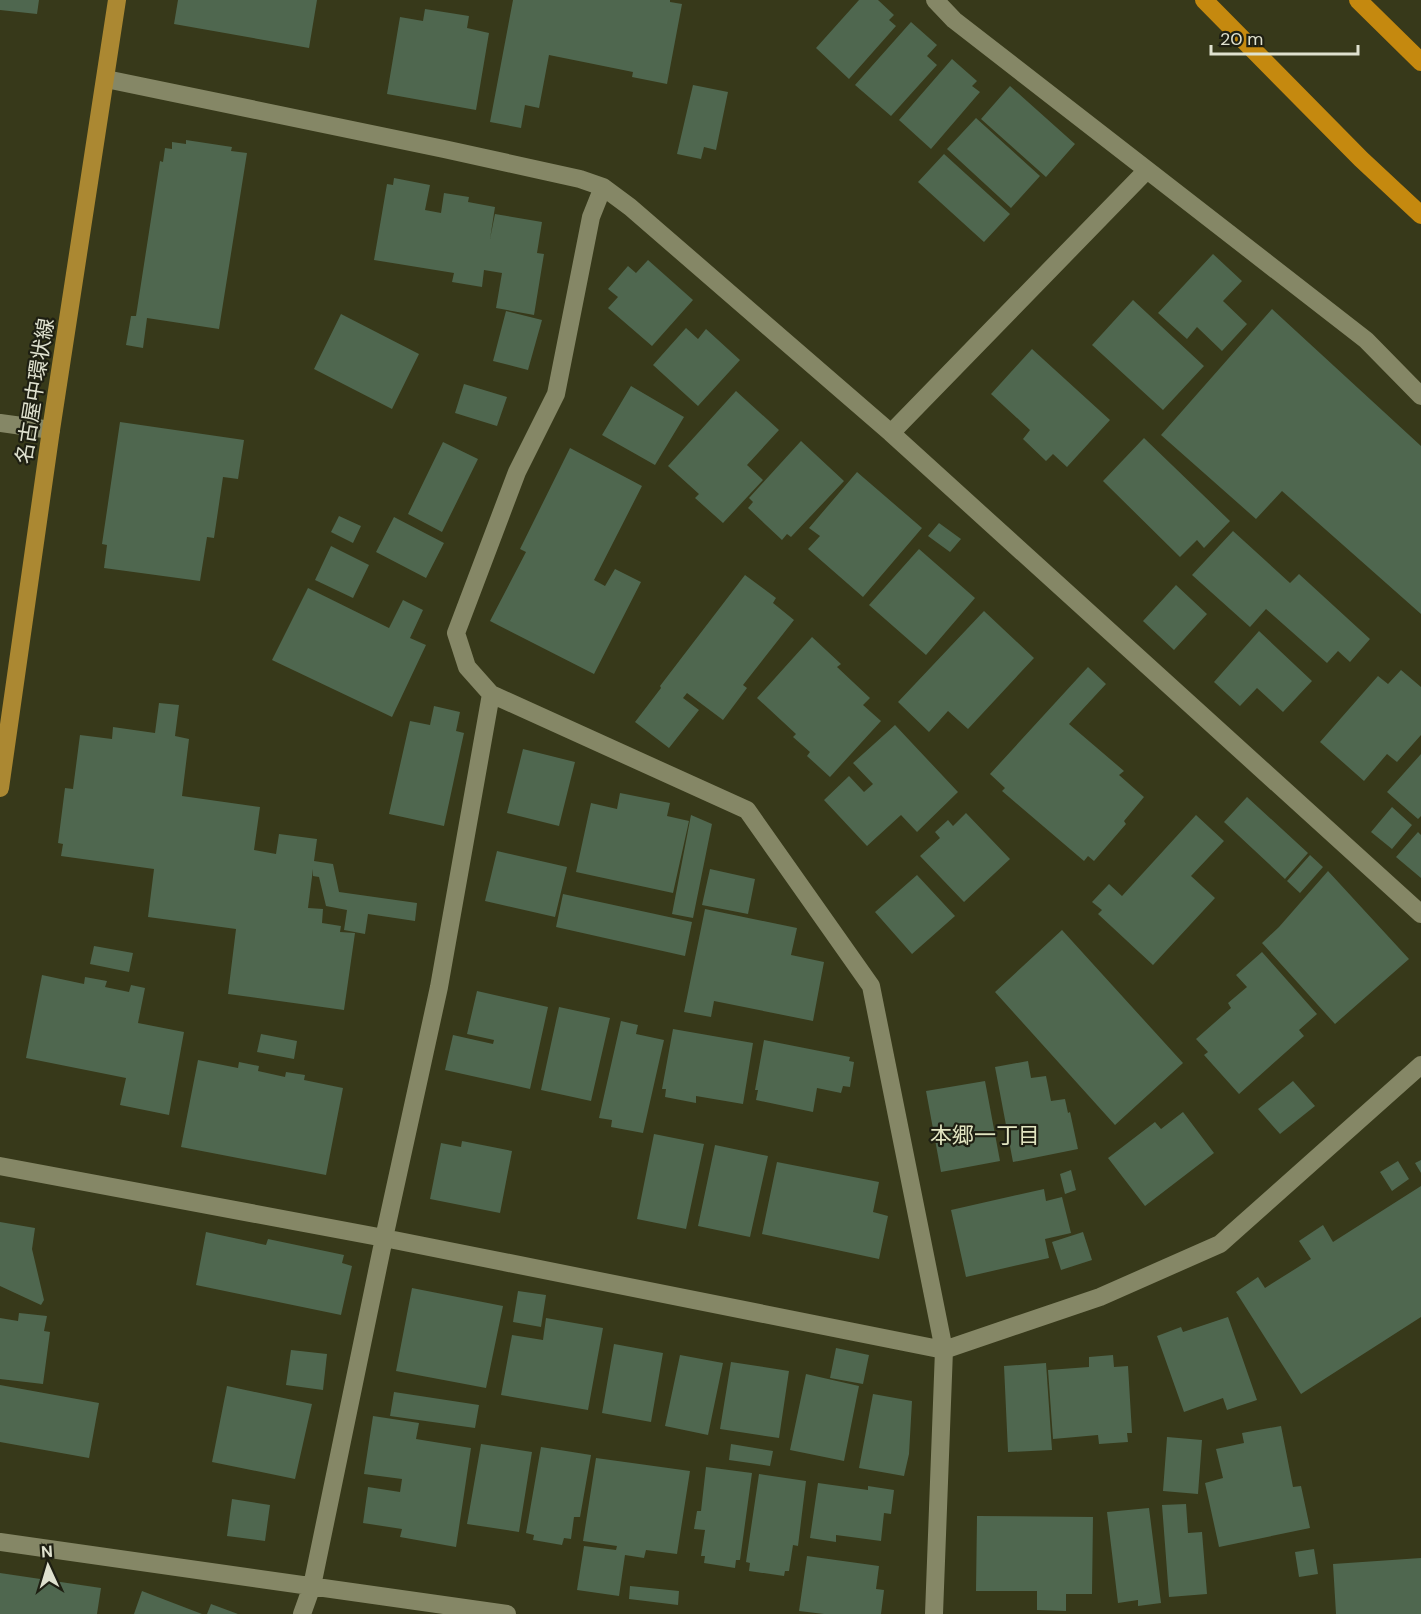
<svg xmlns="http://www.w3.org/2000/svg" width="1421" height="1614" font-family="'DM Sans','Noto Sans JP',sans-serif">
  <rect width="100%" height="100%" fill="#37391a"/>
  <!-- building -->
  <path fill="#4f674f" d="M0,0H39L37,14L0,10Z
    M178,0H317L309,48L174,24Z
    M513,0H670V2L682,4L667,84L632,77L633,72L549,55L539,108L525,105L521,128L490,122Z
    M859,0H878L894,15L889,20L896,26L849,79L816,48Z
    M425,9L469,16L467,28L489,33L476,110L387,94L400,17L423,21Z
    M911,22L937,45L927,56L937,65L891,116L855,85Z
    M952,59L977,81L972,86L980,92L931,149L899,120Z
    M693,85L728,92L716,150L704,147L701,159L677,154Z
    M1010,86L1075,144L1046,177L981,119Z
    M976,118L1040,176L1011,208L947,149Z
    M186,140L232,147L231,151L247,153L219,329L147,318L143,348L126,345L131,316H136L160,161L163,162L165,148L172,149V142L186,144Z
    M944,154L1010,214L984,242L918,182Z
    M394,178L430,185L425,210L441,213L444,193L469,197L468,202L495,207L490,239L495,214L542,222L537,253L544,254L534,315L496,308L502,273L484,270L482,287L452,282L454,273L374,260L387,184L393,185Z
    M1213,254L1242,281L1223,301L1247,324L1222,351L1197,327L1187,339L1158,313Z
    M648,260L693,300L652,346L608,308L618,297L608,289L628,266L636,273Z
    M1133,300L1204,366L1163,410L1092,345Z
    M1272,309L1421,446V614L1282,491L1256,519L1161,435Z
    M506,311L542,320L528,370L493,361Z
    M341,314L419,354L392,409L314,369Z
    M686,328L698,339L706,329L740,360L698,406L653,365Z
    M1032,349L1110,420L1067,467L1053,454L1046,461L1023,439L1030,430L991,394Z
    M464,384L507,397L497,426L455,413Z
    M631,386L684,417L655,465L602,435Z
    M736,391L779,430L747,465L763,480L723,523L695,498L699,494L668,466Z
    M120,422L244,440L238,479L223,477L214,538L207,537L200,581L104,568L107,545L102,544Z
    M1144,438L1230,521L1204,548L1197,540L1180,557L1103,481Z
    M801,441L844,481L791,537L787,534L782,540L748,508L753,502L749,498Z
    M443,442L478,459L442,532L408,514Z
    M570,448L642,486L594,580L605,586L615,569L641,582L594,674L490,621L526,552L520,549Z
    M857,472L922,528L863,597L808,549L820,536L809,528Z
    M339,516L361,526L353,543L331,532Z
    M394,517L444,543L426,578L376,552Z
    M939,523L961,539L950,552L928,536Z
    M1233,531L1290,583L1299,574L1370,639L1350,662L1338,651L1327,663L1266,609L1250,627L1192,575Z
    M331,546L369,565L353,598L315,580Z
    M919,549L975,598L926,655L869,605Z
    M745,575L776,598L773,603L794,620L743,685L747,688L723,720L687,693L683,698L699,710L669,748L635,722L661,688L660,686Z
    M1176,585L1207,614L1174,650L1143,621Z
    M308,588L389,628L403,600L423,610L410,638L426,645L392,717L272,660Z
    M984,611L1034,658L968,729L948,711L929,732L898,702Z
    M1259,631L1312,681L1283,712L1257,688L1240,706L1214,682Z
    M812,637L841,664L837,667L870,698L863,705L881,721L830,777L807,756L810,752L793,737L796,734L757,698Z
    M1088,667L1106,684L1069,724L1124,771L1119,775L1144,797L1124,821L1126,824L1094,861L1088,856L1084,861L1002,791L1005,788L990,774Z
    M1401,670L1421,687V735L1397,762L1387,754L1364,781L1320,742L1378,676L1388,684Z
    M159,703L179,705L175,736L189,739L182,796L260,807L254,850L276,854L279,834L317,839L314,861L333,864L339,892L417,903L415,921L368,914L365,934L344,930L347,910L326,906L319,877L313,876V869L308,908L323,909L322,923L341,926L340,932L355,933L344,1010L228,994L236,929L148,917L154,869L61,856L63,844L58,843L65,788L73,789L80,735L112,739L113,727L155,733Z
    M434,706L460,712L456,731L464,733L444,826L389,814L410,721L430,725Z
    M895,725L958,792L917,832L901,815L867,846L824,800L849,776L864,792L873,784L853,763Z
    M523,749L575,762L559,826L507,813Z
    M1421,754V816L1418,819L1387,792Z
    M620,793L670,803L667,816L689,821L673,893L576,872L591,803L617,809Z
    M1247,797L1308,853L1285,879L1224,822Z
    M1392,807L1412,825L1392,849L1371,832Z
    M966,813L1010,859L964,902L920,856L940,838L935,832L948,820L953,826Z
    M691,815L712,824L693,918L672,914Z
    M1196,815L1224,841L1191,876L1215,898L1153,965L1098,914L1102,910L1092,902L1109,884L1122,896Z
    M1418,832L1421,835V878L1396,857Z
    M497,851L567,867L555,917L485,901Z
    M1310,855L1323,867L1300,893L1287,881Z
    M710,869L755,879L748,914L702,905Z
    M1328,871L1409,959L1335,1024L1262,943L1279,927Z
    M917,875L955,916L912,954L875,912Z
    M563,894L692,922L685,956L556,927Z
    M705,909L797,928L791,955L824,962L813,1021L714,1001L711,1017L684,1012Z
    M1062,930L1183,1063L1115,1125L995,992Z
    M94,946L133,953L129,972L90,964Z
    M1262,952L1317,1014L1299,1030L1304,1036L1239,1094L1204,1055L1208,1052L1196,1039L1231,1008L1228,1003L1247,987L1236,975Z
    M42,975L84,984L85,977L107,981L105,987L129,992L131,985L145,988L138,1023L184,1032L169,1115L120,1105L126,1078L26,1058Z
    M477,991L548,1007L530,1089L445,1070L453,1035L493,1044L494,1040L467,1034Z
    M559,1007L610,1018L591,1101L541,1090Z
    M621,1021L638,1025L636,1034L664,1040L643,1133L611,1127L612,1120L599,1118Z
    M673,1029L753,1043L743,1104L696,1096V1103L665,1097L666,1089H662Z
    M261,1034L297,1041L294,1059L257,1052Z
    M764,1040L850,1057L849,1061L854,1062L850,1087L843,1086L841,1093L817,1088L813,1112L756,1100L758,1090H755Z
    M198,1060L238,1068L239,1062L259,1066L258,1071L285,1077L286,1072L305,1075L304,1080L343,1088L326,1175L181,1147Z
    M1028,1061L1031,1078L1046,1076L1051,1101L1065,1099L1068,1113L1070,1112L1078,1149L1013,1162L995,1067Z
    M985,1081L1000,1161L941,1172L926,1091Z
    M1293,1081L1315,1106L1280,1134L1258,1109Z
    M1183,1112L1214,1153L1145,1206L1108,1158L1155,1122L1161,1129Z
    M654,1134L704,1144L686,1229L637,1219Z
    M462,1141L512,1151L500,1213L430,1199L441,1143L461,1147Z
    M715,1145L768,1156L750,1237L698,1226Z
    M1421,1160V1173L1415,1163Z
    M1398,1161L1409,1179L1392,1191L1380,1172Z
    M777,1162L879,1182L873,1212L888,1216L879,1259L762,1234Z
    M1071,1170L1076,1190L1065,1194L1060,1174Z
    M1421,1186V1317L1301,1394L1236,1292L1258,1277L1265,1288L1311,1259L1299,1241L1323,1225L1333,1242Z
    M1044,1189L1046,1201L1062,1197L1071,1233L1045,1239L1049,1258L966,1277L951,1210Z
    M0,1222L35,1228L32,1249L44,1300L41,1305L0,1286Z
    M206,1232L266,1245L268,1239L344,1255L342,1263L352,1266L341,1315L196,1285Z
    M1083,1232L1092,1260L1061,1270L1052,1242Z
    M412,1288L503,1306L486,1388L396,1371Z
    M518,1291L546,1295L541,1327L513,1322Z
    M19,1313L47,1316L44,1331L50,1332L43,1384L0,1379V1318L18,1321Z
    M1228,1317L1257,1400L1227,1410L1223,1398L1184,1412L1157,1336L1181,1327L1183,1332Z
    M546,1318L603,1328L588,1410L501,1395L512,1335L543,1340Z
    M614,1344L663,1353L651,1422L602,1413Z
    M836,1348L869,1355L863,1384L830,1378Z
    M291,1350L327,1354L323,1390L286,1385Z
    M680,1355L723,1363L708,1435L665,1426Z
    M1113,1355L1114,1367L1128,1366L1132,1433H1127L1128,1442L1099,1444L1098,1435L1053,1439L1048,1370L1089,1367V1357Z
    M731,1362L789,1371L779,1438L720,1429Z
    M1046,1363L1052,1450L1008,1452L1004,1366Z
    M806,1374L859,1386L844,1461L790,1450Z
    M0,1385L99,1403L89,1458L0,1442Z
    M227,1386L312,1404L295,1479L212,1462Z
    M394,1392L479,1405L475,1428L390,1416Z
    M873,1394L912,1401L909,1454L904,1476L859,1468Z
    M373,1416L419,1423L416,1439L471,1448L456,1547L400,1537L402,1529L363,1523L368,1487L400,1492L402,1479L364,1474Z
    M1281,1426L1293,1487L1301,1486L1310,1528L1219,1547L1205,1483L1223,1478L1216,1449L1244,1443L1242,1433Z
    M1167,1437L1202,1440L1198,1494L1163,1491Z
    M481,1444L532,1452L519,1532L467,1524Z
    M731,1444L773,1451L770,1466L729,1460Z
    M541,1447L591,1455L580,1517H574L571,1539L564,1538L562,1545L533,1540L534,1535L526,1533Z
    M596,1458L690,1471L677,1554L646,1550L644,1558L625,1555L619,1596L577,1590L584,1546L616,1550L617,1546L583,1541Z
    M706,1467L752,1473L740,1560H736L735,1568L704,1563L705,1556H701L705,1530L694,1529L697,1511H701Z
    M759,1474L806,1481L798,1546L793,1545L789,1571H785L784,1576L749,1571L750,1563L746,1562Z
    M818,1483L868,1490V1486L894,1490L891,1514L884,1513L881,1541L836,1535V1542L810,1538Z
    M232,1499L270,1505L265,1541L227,1536Z
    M1186,1504L1188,1533L1202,1532L1207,1594L1169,1597L1162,1505Z
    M1149,1508L1161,1603L1138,1606V1600L1118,1603L1107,1512Z
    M977,1516L1093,1517L1092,1594H1066V1611L1037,1610V1591H976Z
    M1314,1549L1318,1574L1299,1577L1295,1552Z
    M807,1556L879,1566L876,1589L884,1590L881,1614H824L799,1611Z
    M1421,1558V1614H1336L1333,1564Z
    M0,1573L101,1588L97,1614H0Z
    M630,1586L679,1591L678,1605L629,1599Z
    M142,1591L202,1614H134Z
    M211,1604L238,1614H207Z"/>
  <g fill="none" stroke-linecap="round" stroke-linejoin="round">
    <!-- minor -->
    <path stroke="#858766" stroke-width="18" d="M935,0L954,20L1366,340L1421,396
      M106,79L444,149L580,179L603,187L630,207L891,433L1421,914
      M603,187L591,217L556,394L517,472L456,633L467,667L491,694L747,810L871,986L944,1350L934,1614
      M0,423L51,430
      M891,433L1147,170
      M0,1166L384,1238L944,1350L1100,1297L1220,1244L1421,1065
      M0,1542L507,1614
      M302,1614L312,1586L384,1238L439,987L491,694"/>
    <!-- major -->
    <path stroke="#ab8832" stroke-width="18" d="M0,788L51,430L117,0"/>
    <!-- highway -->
    <path stroke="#c5890f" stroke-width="18" d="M1204,0L1361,159L1421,215
      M1358,0L1421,62"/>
  </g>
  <g text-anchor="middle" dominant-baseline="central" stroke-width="4.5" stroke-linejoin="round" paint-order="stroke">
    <!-- street labels -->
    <g font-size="21" fill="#dfe1cf" stroke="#1e1f12">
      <text transform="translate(35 391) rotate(-81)">名古屋中環状線</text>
    </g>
    <!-- neighbourhood labels -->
    <g font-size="22" fill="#e1e4c0" stroke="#1e1f12">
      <text x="985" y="1135">本郷一丁目</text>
    </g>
  </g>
  <!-- north arrow -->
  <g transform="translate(48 1566) rotate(356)" stroke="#1e1f12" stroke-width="4.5" paint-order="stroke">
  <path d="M0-4.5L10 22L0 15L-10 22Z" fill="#dfe1cf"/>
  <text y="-9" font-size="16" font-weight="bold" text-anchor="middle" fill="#dfe1cf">N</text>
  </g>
  <!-- scale -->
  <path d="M1211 45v9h147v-9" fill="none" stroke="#dfe1cf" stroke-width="3"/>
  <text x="1220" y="45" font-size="18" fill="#dfe1cf" stroke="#1e1f12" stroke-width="4.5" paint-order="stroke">20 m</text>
</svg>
